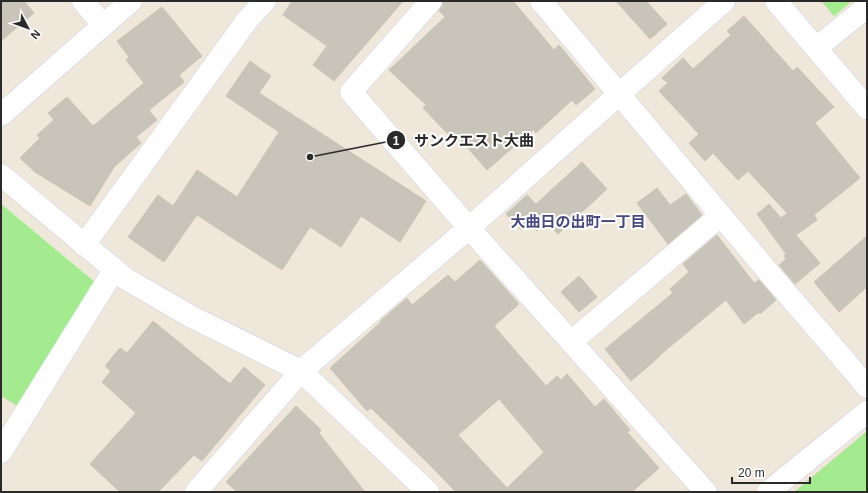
<svg xmlns="http://www.w3.org/2000/svg" width="868" height="493" font-family="Helvetica,'Noto Sans JP',sans-serif">
  <rect width="100%" height="100%" fill="#eee7da"/>
  <!-- green -->
  <path fill="#a4eb90" d="M821,1H852L834,16Z
    M1,204L97,284L19,407L1,396Z
    M867,431V492H794Z"/>
  <!-- building -->
  <path fill="#c9c4ba" stroke="#c9c4b3" fill-rule="evenodd" d="M1,1H24L34,13L1,41Z
    M292,1H403L334,81L313,65L327,46L283,15Z
    M443,1H513L554,50L559,45L595,89L576,105L572,100L536,133L533,130L487,170L454,132L449,135L423,108L426,105L389,70L445,17L439,11L443,4Z
    M616,1H646L667,24L650,39Z
    M162,7L202,56L179,75L184,82L149,110L157,120L136,137L141,143L114,167L90,206L35,172L20,158L40,138L37,135L54,120L48,113L67,97L93,126L144,83L126,60L129,57L117,41Z
    M744,16L793,71L797,67L834,107L815,123L860,178L814,215L817,220L796,235L820,263L795,284L779,265L786,259L784,256L786,254L757,214L769,204L781,218L787,213L748,171L738,180L713,153L705,161L689,143L699,134L659,91L668,83L662,78L683,58L693,69L731,35L727,31Z
    M250,61L271,76L259,93L426,201L400,242L361,216L341,247L310,227L282,270L197,215L164,262L128,237L158,195L173,206L197,170L237,197L279,132L226,96Z
    M582,162L607,189L558,234L547,222L537,231L529,222L521,230L506,214L527,195L536,204Z
    M657,188L670,205L686,194L702,215L668,244L637,203Z
    M717,235L754,283L759,280L776,300L760,314L759,312L744,324L726,300L660,355V356L631,381L605,349L673,293L670,289L689,272L683,264Z
    M867,236V287L839,312L814,282Z
    M480,260L519,304L494,326L546,386L557,376L561,380L567,374L595,407L604,399L630,430L627,432L659,468L632,492H456L430,465L371,408L367,411L330,368L381,322L380,321L407,298L412,305L448,275L455,282ZM499,399L544,452L507,488L458,435Z
    M579,276L597,297L579,312L561,292Z
    M153,321L230,384L244,367L265,385L202,461L194,455L158,492H120L90,464L136,413L102,382L111,371L105,366L120,348L127,353Z
    M296,406L321,430L319,433L365,492H237L226,482Z"/>
  <g fill="none" stroke-linecap="round" stroke-linejoin="round">
    <!-- minor casing -->
    <g stroke="#cfd0e4" stroke-width="23">
      <path id="minor" d="M83,1L103,25
        M431,1L351,92L469,228L706,492
        M541,1L770,274L840,355L867,387
        M816,48L867,7
        M1,115L131,1
        M1,175L126,279L190,316L301,371L428,492
        M84,245L248,19L265,1
        M571,342L721,215
        M1,452L114,270
        M196,492L301,371L469,228L724,1
        M768,492L867,412"/>
    </g>
    <!-- tertiary casing -->
    <g stroke="#cfd0e4" stroke-width="23">
      <path id="tertiary" d="M776,1L867,108"/>
    </g>
    <!-- minor -->
    <use href="#minor" stroke="#fff" stroke-width="22"/>
    <!-- tertiary -->
    <use href="#tertiary" stroke="#fff" stroke-width="22"/>
  </g>
  <g text-anchor="middle" dominant-baseline="central" stroke-width="4" stroke-linejoin="round" paint-order="stroke">
    <!-- neighbourhood labels -->
    <g font-size="15" font-weight="bold" fill="#45497f" stroke="#fff">
      <text x="578" y="221">大曲日の出町一丁目</text>
    </g>
  </g>
  <!-- callouts -->
  <path fill="none" stroke="#2a2a2a" stroke-width="1.5" d="M310 157L396 140"/>
  <g fill="#2a2a2a" stroke="#fff" stroke-width="1.5">
    <circle cx="310" cy="157" r="4"/>
    <circle cx="396" cy="140" r="10"/>
  </g>
  <g font-size="12" text-anchor="middle" font-weight="bold" fill="#fff">
    <text x="396" y="145">1</text>
  </g>
  <g font-size="15" text-anchor="middle" font-weight="bold" fill="#2a2a2a" stroke="#fff" stroke-width="4" stroke-linejoin="round" paint-order="stroke">
    <text x="474" y="146">サンクエスト大曲</text>
  </g>
  <!-- border -->
  <rect width="868" height="493" fill="none" stroke="#2a2a2a" stroke-width="4"/>
  <!-- north arrow -->
  <g transform="translate(28 28) rotate(131)" stroke="#ffffff" stroke-width="3" paint-order="stroke">
  <path d="M0-3L7 15L0 10L-7 15Z" fill="#2a2a2a"/>
  <text y="-6" font-size="11" font-weight="bold" text-anchor="middle" fill="#2a2a2a">N</text>
  </g>
  <!-- scale -->
  <path d="M732 477v6h78v-6" fill="none" stroke="#2a2a2a" stroke-width="2"/>
  <text x="738" y="477" font-size="12" fill="#2a2a2a" stroke="#ffffff" stroke-width="3" paint-order="stroke">20 m</text>
</svg>
